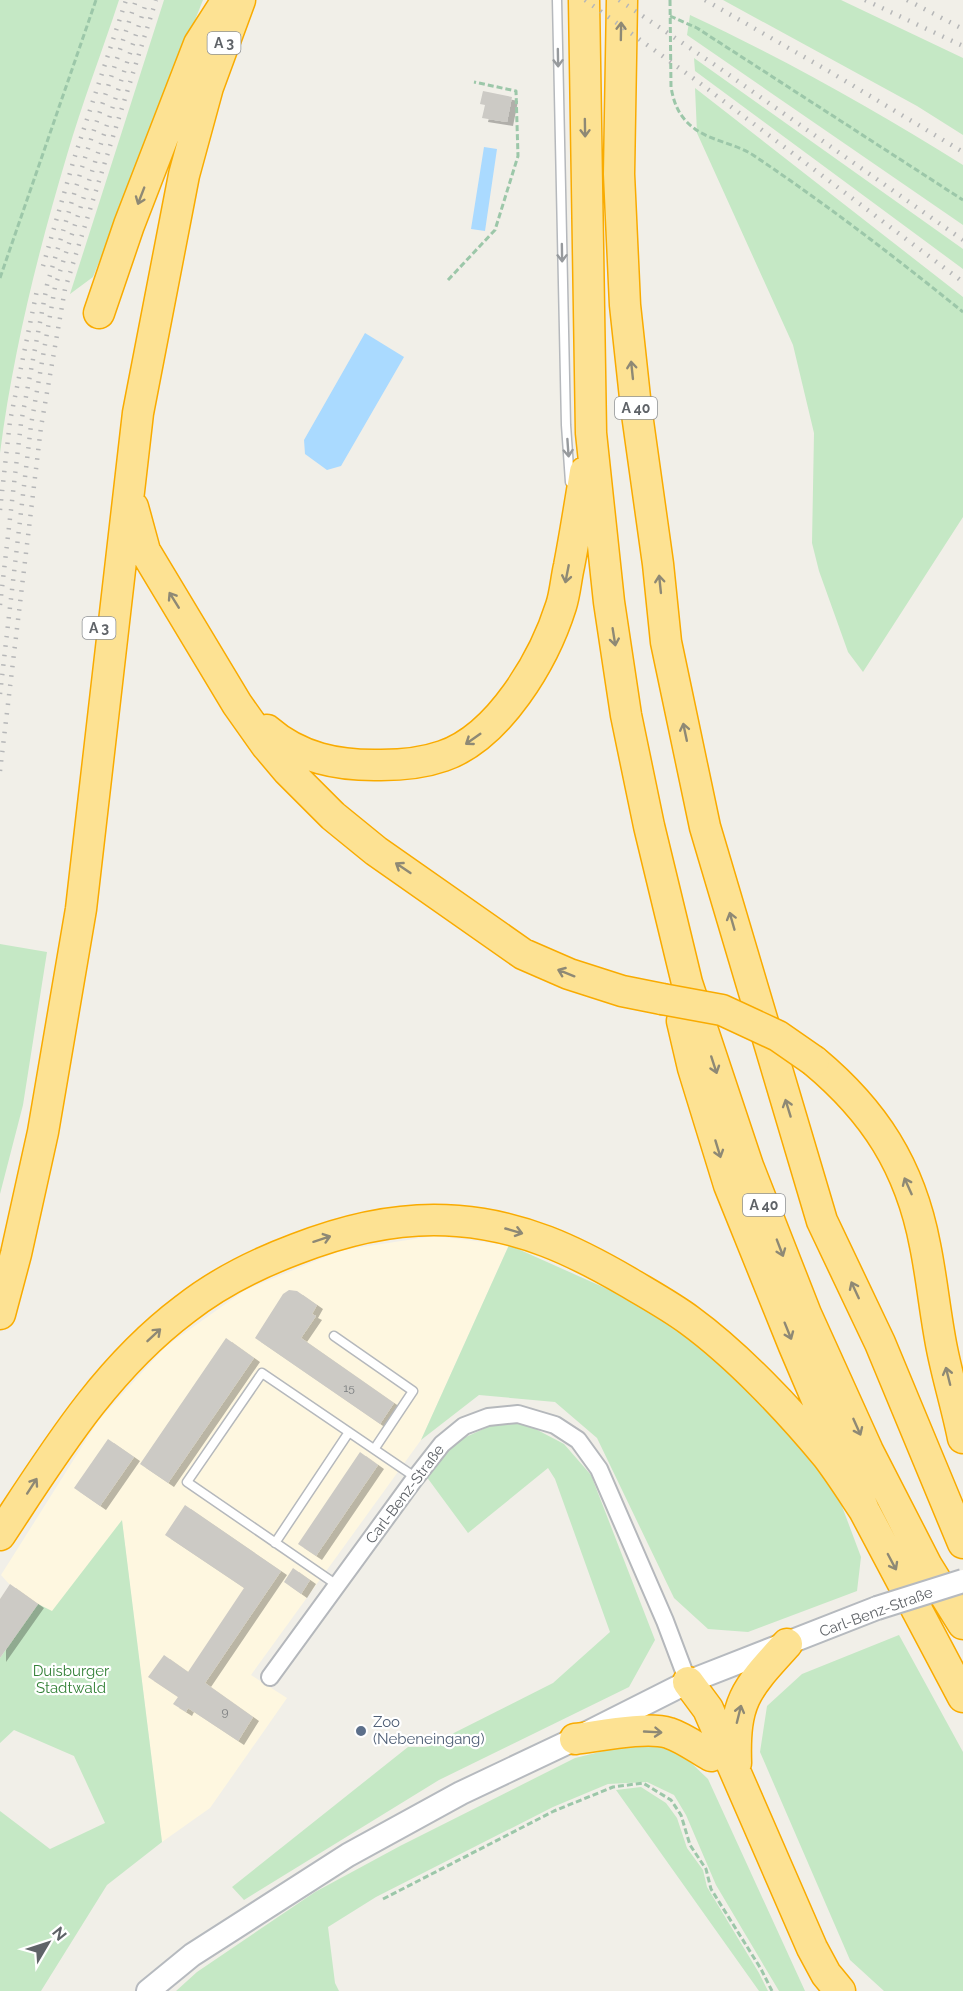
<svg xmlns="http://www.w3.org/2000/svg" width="963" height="1991" font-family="Raleway,sans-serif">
  <defs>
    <filter id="shadow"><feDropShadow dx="6" dy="4" stdDeviation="0" flood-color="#0004"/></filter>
  </defs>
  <rect width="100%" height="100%" fill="#f1efe8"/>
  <!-- commercial -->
  <path fill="#fef7e0" d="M434,1236L509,1245L421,1440L251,1675L287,1698L210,1808L162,1842L122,1521L52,1612L38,1604L0,1658V1599L10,1585L1,1575L98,1421L165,1347L245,1290L342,1250Z"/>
  <!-- green -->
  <path fill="#c5e8c5" d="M0,0H119C102,52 82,103 67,155C38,252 13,352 0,453Z
    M164,0H203L93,277L70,294Z
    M723,0H841L963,58V135L917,106Z
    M690,15C784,59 875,110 963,165V225L687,35Z
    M694,58L963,249V269L695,71Z
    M695,88L963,297V517L863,672L848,652L819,571L812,543L814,433L793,345L697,133Z
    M0,944L47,952L23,1105L0,1194Z
    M509,1245L641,1304L716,1359L803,1449L840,1501L861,1557L857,1591L748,1632L708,1629L674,1598L597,1438L555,1402L479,1395L421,1440Z
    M524,1423L564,1444L591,1475L655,1640L629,1687L439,1780L244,1900L232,1887L408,1747H426L553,1683L610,1632L555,1479L548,1468L468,1533L426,1476L457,1441L490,1426Z
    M122,1520L162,1842L107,1885L41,1991H0V1811L50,1849L105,1823L74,1756L14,1730L0,1743V1658L38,1604L52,1611Z
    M899,1635L963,1752V1991H884L850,1960L760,1752L767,1706L802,1674Z
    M659,1744L685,1757L708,1779L805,1991H779L716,1885L686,1815L674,1795L647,1782L608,1784L553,1807L376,1897L328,1927L335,1983L339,1991H176L197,1972L315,1892L400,1846L575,1758L620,1747Z
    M641,1787L666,1803L677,1818L687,1848L703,1870L707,1887L759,1973L768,1991H759L616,1790Z"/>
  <!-- water -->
  <path fill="#aadaff" d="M484,147L497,149L485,231L471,229Z
    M365,333L404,357L341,466L327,470L305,454L304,440Z"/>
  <!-- building -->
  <path fill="#cccac5" filter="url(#shadow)" d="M483,91L512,97L507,122L482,118L485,105L480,104Z
    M289,1290L297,1291L317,1305L312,1314L316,1316L301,1338L394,1403L380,1424L255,1338L283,1294Z
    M226,1338L254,1358L168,1483L140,1464Z
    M108,1439L134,1457L100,1506L74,1488Z
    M360,1452L378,1465L316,1556L298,1544Z
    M185,1505L281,1571L205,1683L253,1717L238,1741L188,1708L186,1712L173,1704L178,1697L148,1677L164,1655L188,1672L244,1588L165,1535Z
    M293,1568L310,1580L301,1594L284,1582Z
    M10,1584L38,1604L0,1658V1599Z"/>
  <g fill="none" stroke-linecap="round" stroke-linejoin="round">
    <!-- lane casing -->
    <g stroke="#b5b8bc" stroke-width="11">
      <path id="lane" d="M557,0L566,425L570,482
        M334,1336L413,1391L375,1448
        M275,1543L349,1432
        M337,1585L187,1482L262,1373L415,1477"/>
    </g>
    <!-- street casing -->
    <g stroke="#b5b8bc" stroke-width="20">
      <path id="street" d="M270,1677L413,1481L442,1444L464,1426L488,1417L518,1414L555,1425L578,1440L599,1469L665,1621L688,1682"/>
    </g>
    <!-- secondary casing -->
    <g stroke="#b6babf" stroke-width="26">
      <path id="secondary" d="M148,1991L192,1955L348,1855L461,1793L575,1739L688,1682L877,1608"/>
    </g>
    <!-- highway casing -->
    <g stroke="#f9ab00" stroke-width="33">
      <path id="highway" d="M584,0L591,433L609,602L626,715L649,826L687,983L748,1166L806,1314L868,1451L927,1566L963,1624
        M622,0L619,174L625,305L636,407L658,564L666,642L705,827L822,1221L880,1343L963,1543
        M99,313L129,225L199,44L222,8
        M133,507L145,551L237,704L266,745L288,771L333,816L376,851L523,954L569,974L622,991L662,999
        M267,730C299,758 338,766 381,765C402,765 423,763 443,756C499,737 544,660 561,606C565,594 566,579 569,566C575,535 580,503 585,472
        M682,1021L693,1068L729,1185L794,1346L864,1510L963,1697
        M814,1061C874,1111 910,1166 925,1245C932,1279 935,1314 942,1349C948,1379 957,1408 963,1438
        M0,1314L16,1254L43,1132L81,909L138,413L184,175L208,87L240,0
        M0,1535C54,1453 105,1369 185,1309C218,1283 256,1264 296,1249C347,1229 403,1216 458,1221C522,1226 573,1250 628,1282C648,1294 670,1306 689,1320C737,1355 789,1410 827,1456C840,1473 852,1492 864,1510
        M688,1682L708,1709L812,1948L826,1974L840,1991
        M575,1739C600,1736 646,1726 669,1733C684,1738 697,1748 711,1756
        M736,1763C734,1700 746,1689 787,1644"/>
    </g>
    <!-- path -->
    <path stroke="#9cc7a9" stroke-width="3" stroke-dasharray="6 3" stroke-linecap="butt" d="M670,0L671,87C674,105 680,118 695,129C712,141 736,144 753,155C826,204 895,257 963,312
      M670,16L697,28L963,200
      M0,278L96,0
      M448,280L495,230L518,156L516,91L474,82
      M383,1899L554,1811L613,1787L643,1783L671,1800L681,1815L690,1845L706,1869L711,1889L761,1969L772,1991"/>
    <!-- lane -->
    <use href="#lane" stroke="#fff" stroke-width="8"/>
    <!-- street -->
    <use href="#street" stroke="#fff" stroke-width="16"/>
    <!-- secondary -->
    <use href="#secondary" stroke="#fff" stroke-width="22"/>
    <!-- highway -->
    <use href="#highway" stroke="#fde293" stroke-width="30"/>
    <!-- rail -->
    <path stroke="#b6b7b8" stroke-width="4.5" stroke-dasharray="1.5 8" stroke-linecap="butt" d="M585,0L697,81L963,282
      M619,0L715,65L963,240
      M705,0L832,73L963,152
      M865,0L963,46
      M907,0L963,29
      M43,266L74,159L126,0
      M0,510L10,421L37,290
      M0,605L21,423L47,285L83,164L136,0
      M0,694L31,425L55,287L147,0
      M0,771L41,427L65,289L156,0"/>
    <!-- secondary-bridge casing -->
    <g stroke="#b6babf" stroke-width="26" stroke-linecap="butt">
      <path id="secondary-bridge" d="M877,1608L963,1581"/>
    </g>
    <!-- highway-bridge casing -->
    <g stroke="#f9ab00" stroke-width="33" stroke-linecap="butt">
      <path id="highway-bridge" d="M662,999L722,1010L778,1036L814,1061"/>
    </g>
    <!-- secondary-bridge -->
    <use href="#secondary-bridge" stroke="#fff" stroke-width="22"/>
    <!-- highway-bridge -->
    <use href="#highway-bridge" stroke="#fde293" stroke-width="30"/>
  </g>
  <!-- one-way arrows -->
  <defs><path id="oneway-shaft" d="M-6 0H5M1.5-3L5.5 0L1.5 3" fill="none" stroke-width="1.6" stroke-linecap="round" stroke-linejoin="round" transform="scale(1.5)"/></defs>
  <g stroke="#8e8975">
    <use href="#oneway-shaft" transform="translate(621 31) rotate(-89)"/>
    <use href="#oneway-shaft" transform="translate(585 128) rotate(89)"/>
    <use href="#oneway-shaft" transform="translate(141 196) rotate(111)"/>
    <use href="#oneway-shaft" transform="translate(632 370) rotate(-96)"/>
    <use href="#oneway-shaft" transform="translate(567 574) rotate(101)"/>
    <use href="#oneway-shaft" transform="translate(660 584) rotate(-96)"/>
    <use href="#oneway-shaft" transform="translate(174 600) rotate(-122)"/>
    <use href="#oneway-shaft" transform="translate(614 637) rotate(81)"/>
    <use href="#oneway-shaft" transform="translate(685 732) rotate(-102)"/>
    <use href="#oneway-shaft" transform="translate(473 739) rotate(145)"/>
    <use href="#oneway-shaft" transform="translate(403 868) rotate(-146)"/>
    <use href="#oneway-shaft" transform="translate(732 921) rotate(-106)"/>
    <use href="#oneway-shaft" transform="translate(566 973) rotate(-158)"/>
    <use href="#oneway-shaft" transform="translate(714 1065) rotate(72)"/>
    <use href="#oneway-shaft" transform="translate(788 1108) rotate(-107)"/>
    <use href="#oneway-shaft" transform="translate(718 1149) rotate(73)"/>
    <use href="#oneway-shaft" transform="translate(908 1186) rotate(-114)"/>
    <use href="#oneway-shaft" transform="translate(514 1231) rotate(16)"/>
    <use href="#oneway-shaft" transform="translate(322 1239) rotate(-18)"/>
    <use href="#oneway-shaft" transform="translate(780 1248) rotate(69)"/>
    <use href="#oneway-shaft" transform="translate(855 1290) rotate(-115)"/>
    <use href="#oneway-shaft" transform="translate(788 1331) rotate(68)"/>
    <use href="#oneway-shaft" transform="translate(154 1335) rotate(-43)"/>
    <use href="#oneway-shaft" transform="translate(948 1376) rotate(-104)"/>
    <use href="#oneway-shaft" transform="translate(857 1427) rotate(66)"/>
    <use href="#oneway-shaft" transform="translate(32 1486) rotate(-57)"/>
    <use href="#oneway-shaft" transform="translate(892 1562) rotate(62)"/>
    <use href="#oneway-shaft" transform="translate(739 1714) rotate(-76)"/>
    <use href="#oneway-shaft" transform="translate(653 1732) rotate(3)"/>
  </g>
  <g stroke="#979a9d">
    <use href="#oneway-shaft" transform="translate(558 58) rotate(89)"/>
    <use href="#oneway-shaft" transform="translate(562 253) rotate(89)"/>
    <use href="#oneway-shaft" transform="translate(568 448) rotate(86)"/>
  </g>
  <!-- markers -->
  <circle fill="#5c6f8a" stroke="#fff" stroke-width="2" cx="361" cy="1731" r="6"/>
  <g text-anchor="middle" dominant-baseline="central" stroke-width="4.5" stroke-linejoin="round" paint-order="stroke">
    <!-- number labels -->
    <g font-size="12" fill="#7a7d7f">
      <text x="349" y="1388">15</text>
      <text x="225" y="1712">9</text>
    </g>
    <!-- shield labels -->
    <g fill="#fff" stroke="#8f9295" stroke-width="1.5">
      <rect x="207.5" y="32" width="33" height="22" rx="4.5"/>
      <rect x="615" y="397" width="42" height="22" rx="4.5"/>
      <rect x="82.5" y="617" width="33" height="22" rx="4.5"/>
      <rect x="743" y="1194" width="42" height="22" rx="4.5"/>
    </g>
    <g font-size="14" font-weight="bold" fill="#5f6368">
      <text x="224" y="43">A 3</text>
      <text x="636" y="408">A 40</text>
      <text x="99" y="628">A 3</text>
      <text x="764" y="1205">A 40</text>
    </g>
    <!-- street labels -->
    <g font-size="15" fill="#5f6368" stroke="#fff">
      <text transform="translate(405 1494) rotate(-53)">Carl-Benz-Straße</text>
      <text transform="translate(876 1612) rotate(-20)">Carl-Benz-Straße</text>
    </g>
    <!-- park labels -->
    <g font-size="15" fill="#348238" stroke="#fff">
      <text x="71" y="1671">Duisburger<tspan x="71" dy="17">Stadtwald</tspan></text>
    </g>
    <!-- service labels -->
    <g font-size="15" fill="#4e5e75" stroke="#fff" text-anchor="start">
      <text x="373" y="1722">Zoo<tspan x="373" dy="17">(Nebeneingang)</tspan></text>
    </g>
  </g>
  <!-- north arrow -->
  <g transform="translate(48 1943) rotate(51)" stroke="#ffffff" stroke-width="4.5" paint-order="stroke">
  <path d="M0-4.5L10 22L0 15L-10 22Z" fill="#5f6368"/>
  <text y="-9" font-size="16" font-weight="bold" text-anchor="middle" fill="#5f6368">N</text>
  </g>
</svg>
